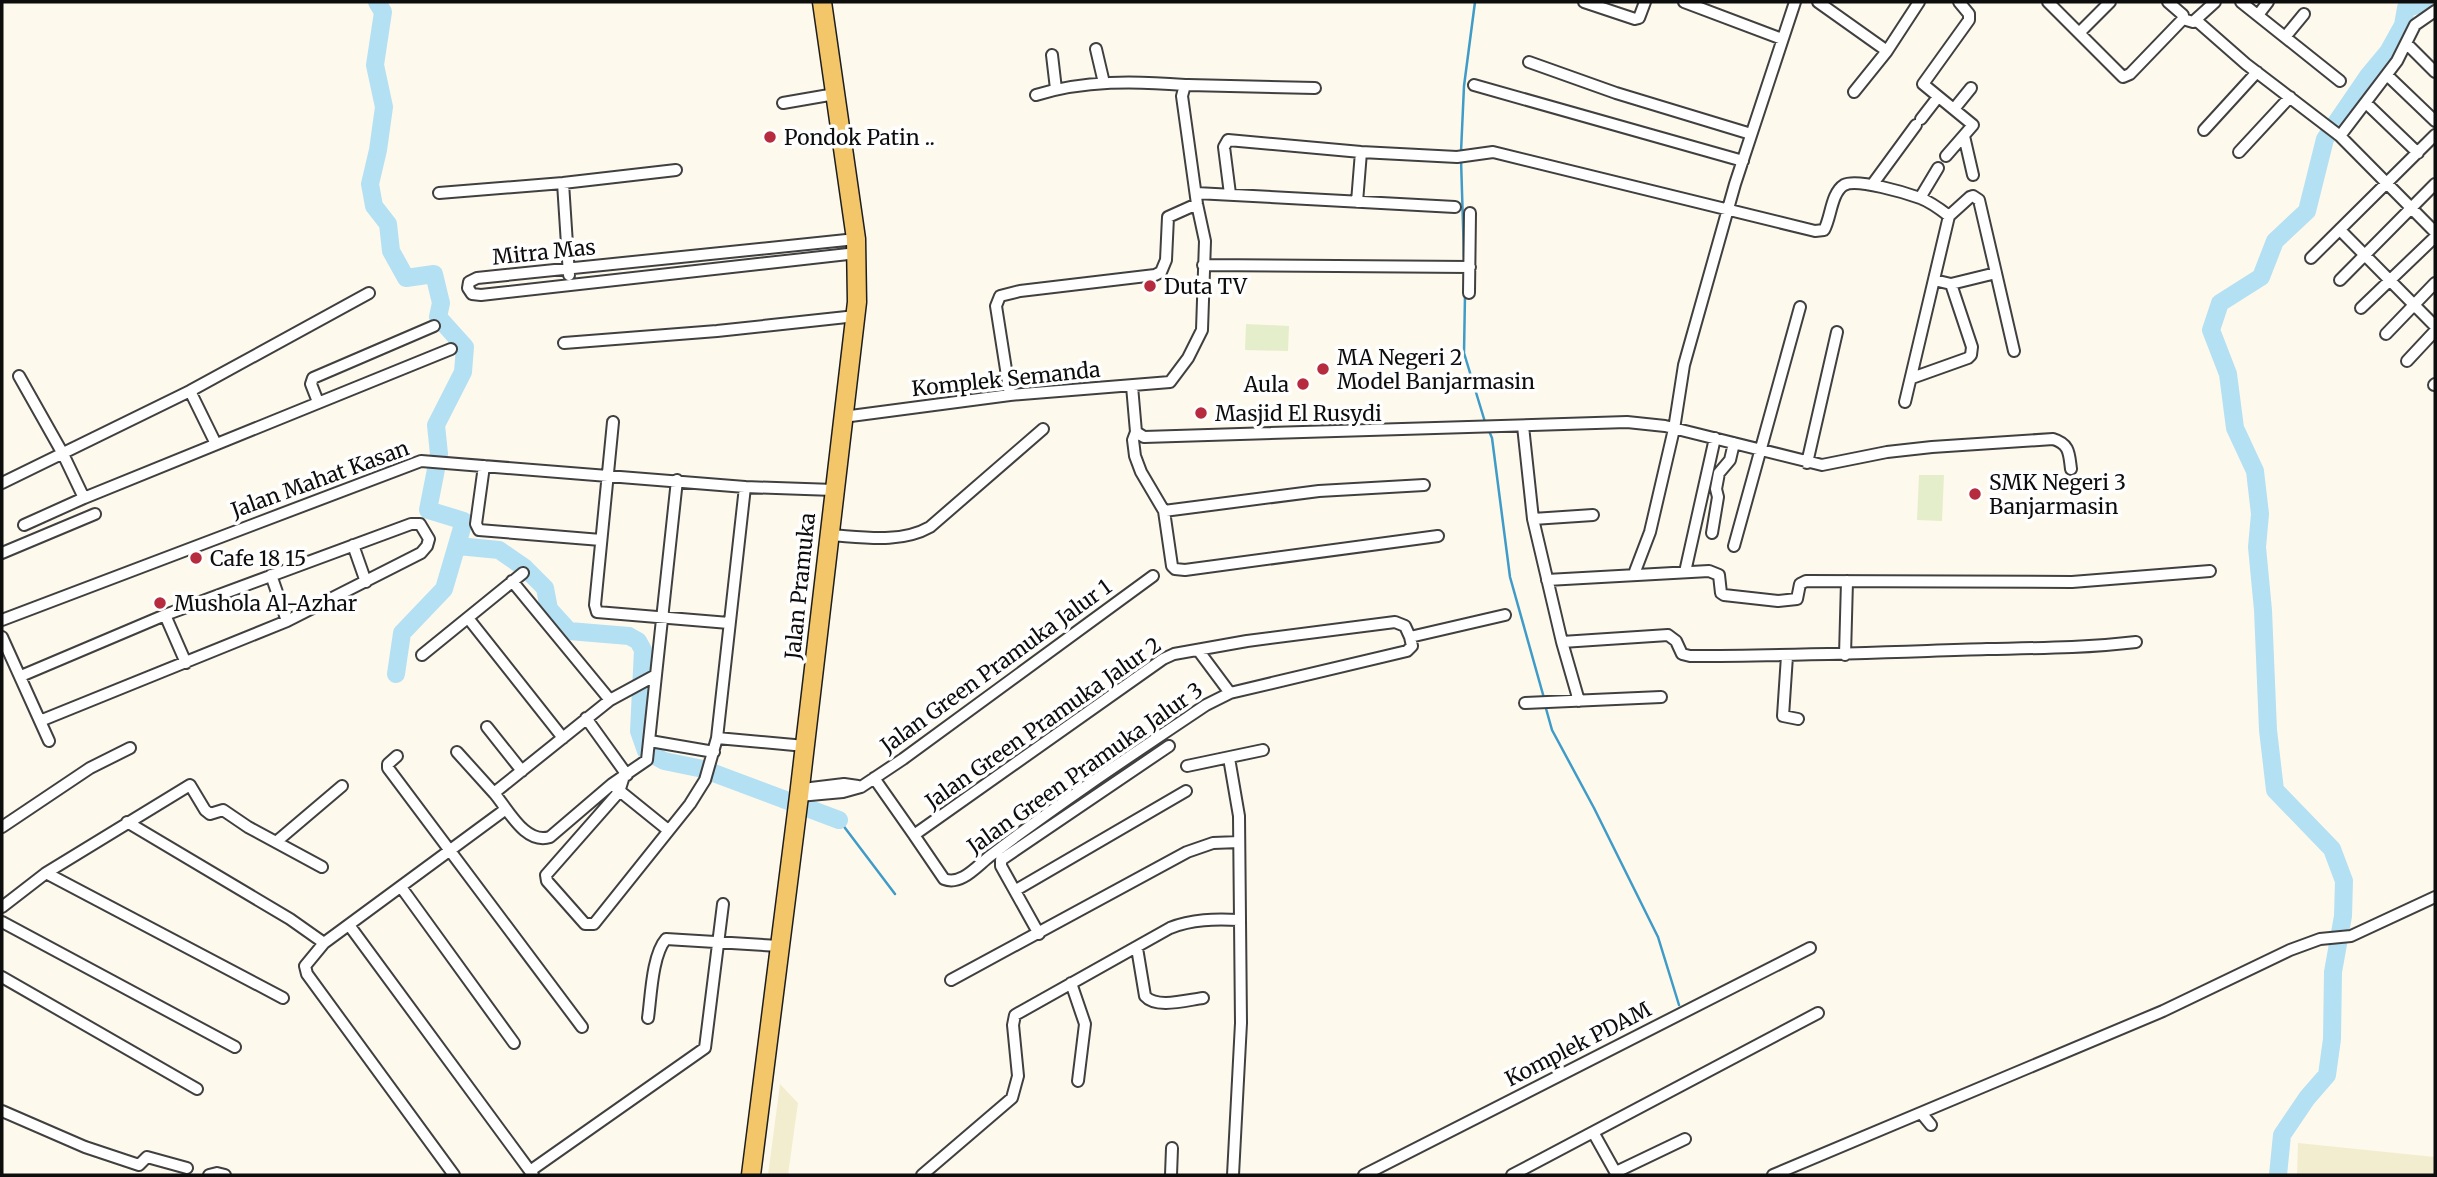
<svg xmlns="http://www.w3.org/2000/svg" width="2437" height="1177" font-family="Merriweather,serif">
  <rect width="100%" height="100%" fill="#fef9ed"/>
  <!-- farmland -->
  <path fill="#f3edcf" d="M780,1084L798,1103L788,1175H768Z
    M2298,1143L2435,1157V1175H2297Z"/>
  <!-- pitch -->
  <path fill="#e5eeca" d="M1246,324L1289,326L1288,351L1245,350Z
    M1919,475H1944L1942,521L1917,520Z"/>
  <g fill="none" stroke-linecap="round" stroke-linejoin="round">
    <!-- stream -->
    <path stroke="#3f9bc7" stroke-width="2.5" d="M1461,152L1464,86L1475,2
      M1461,159L1464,257
      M1465,295L1464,353L1485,422
      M1489,431L1492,438L1510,577L1544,698
      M1545,705L1552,730L1594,808L1658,937L1679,1005
      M839,820L895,894"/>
    <!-- river -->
    <path stroke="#b4e0f3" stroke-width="18" d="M377,2L383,12L375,65L384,107L378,150L370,184L374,206L388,224L391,251L406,278L434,274L441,303L438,317L465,347L463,372L436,425L439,454L428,510L464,521L444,589L402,633L396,674
      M458,546L499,550L525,568L545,588L549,609L569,631L629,636L638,641L643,650L639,731L646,751L664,761L703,769L839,820
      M2278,1175L2282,1135L2307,1098L2327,1075L2332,1039L2333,972L2343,916L2344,881L2332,849L2275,790L2268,730L2263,610L2257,547L2260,514L2255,471L2235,428L2228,374L2211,330L2220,303L2261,277L2275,241L2307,211L2325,139L2368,76L2388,52L2403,25L2406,8L2429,2"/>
    <!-- minor casing -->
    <g stroke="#404040" stroke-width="14">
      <path id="minor" d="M1584,2L1635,19L1639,18L1645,2
        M1684,2L1782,39
        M1818,2L1887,51
        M2048,2L2123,77L2130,74L2183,19
        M2168,2L2183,15V19L2193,22L2215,2
        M2241,2L2340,81
        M2258,15L2268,2
        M2197,21L2246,64L2340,136L2435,232
        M2079,33L2110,2
        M2285,37L2304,14
        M2406,43L2435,72
        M1096,49L1104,83
        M1052,55L1056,89
        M1529,62L1616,93L1751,134
        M2387,75L2435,121
        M1474,85L1743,161
        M1854,92L1887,51L1919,2
        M1036,95C1085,80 1135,81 1185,85
        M783,103L835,94
        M2366,103L2418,153
        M1954,109L1971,88
        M1921,119L1938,97
        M2204,130L2257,72
        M1964,136L1973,175
        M2340,136L2397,61L2415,25L2435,11
        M2239,152L2290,97
        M1946,156L1973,125L1923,84L1969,20V14L1959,2
        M563,183L569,275
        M1872,185L1916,125
        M439,193L563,183L676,170
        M1196,193L1455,207
        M1230,194L1224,147L1228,140L1361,152L1457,157L1493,152L1815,231L1824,230C1831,218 1831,193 1844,185C1857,178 1906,193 1920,198C1931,202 1940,209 1949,216L1905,402
        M1920,198L1938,168
        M1357,202L1361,152
        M1949,216L1970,197L1973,196L1979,200L1996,273
        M2340,230L2435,326
        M856,239L477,278L469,282L468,288L472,294L481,295L857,253
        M2311,258L2435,135
        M1203,265L1470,267
        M2340,280L2435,184
        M1951,284L1996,273L2014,351
        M1469,293L1470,213
        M2361,308L2435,237
        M2386,334L2435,283
        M564,343L717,331L856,316
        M2407,361L2435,331
        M19,376L63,454L84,498
        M1912,378L1968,358L1971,355L1972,347L1951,284L1934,280
        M2434,385L2435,384
        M1132,386L1136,432L1144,437L1627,422L1665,426L1822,465L1887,452L1932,447L2053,439C2070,444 2069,454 2071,469
        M190,391L216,444
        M1010,395L996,306L1000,296L1020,291L1155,275L1161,272L1166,260L1168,217L1197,204
        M318,402L311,384L313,378L434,326
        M843,417L1010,395L1170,382L1188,358L1202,330L1205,241L1197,204L1182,96L1185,85H1188L1315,88
        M613,422L595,605L597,612L729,623
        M1523,426L1533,519L1562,642L1579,701
        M1136,432L1133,440L1135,456L1141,472L1164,511L1172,566L1175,569L1185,570L1438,536
        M1807,463L1837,332
        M484,466L476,524L479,530L601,540
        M2,483L190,391L369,293
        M1164,511L1319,491L1424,485
        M1533,519L1593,515
        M24,525L84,498L451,349
        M1712,533L1718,497L1716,489L1719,473L1730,460L1734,443
        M829,535C862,537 900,544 930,527L1043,429
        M353,545L366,582
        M1734,546L1800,307
        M2,553L95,514
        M1685,572L1715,438
        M1634,574L1650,532L1674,429L1684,365L1735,184L1795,2
        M271,575L287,621
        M1547,580L1709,571L1719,575L1721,593L1724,595L1778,601L1797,599L1800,584L1806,581L2072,582L2210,571
        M512,581L610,700
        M165,615L186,663
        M468,618L563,738
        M2,620L421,461L745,487L834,490
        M2,637L49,741
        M1562,642L1668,635L1676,641L1682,654L1690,656C1789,656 1888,652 1987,649C2038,648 2086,648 2136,642
        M1198,650L1230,693
        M422,655L523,573
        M1845,655L1847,581
        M1787,656L1783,716L1798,719
        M656,675L647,760L612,784L550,837C525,845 508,809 494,793L610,700Z
        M656,675L677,480
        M21,676L165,615L411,524H420L429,539L427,546L421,553L287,621L40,721
        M1525,703L1661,697
        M586,718L627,775
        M487,727L522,771
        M717,738L805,746
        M650,741L714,752
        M457,752L494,793
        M397,756L388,764V768L582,1027
        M1229,758L1239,816L1241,1023L1233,1175
        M1187,766L1263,750
        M624,776L619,792L546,875L547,881L585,924H594L690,804L705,780L717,738L745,487
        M874,778L914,835L1163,659L1174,654L1247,641L1395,622L1405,626L1410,637L1505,615
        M616,788L668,830
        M811,788L844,784L858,786
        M799,796L843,792L861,787L903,759L1153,576
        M127,822L290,919L324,943
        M2,827L90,768L130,748
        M914,835L944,879C961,886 977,866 990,856C1059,803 1133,754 1206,705L1230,693L1407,651L1412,646L1410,637
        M276,842L342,786
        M46,873L283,998
        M401,887L514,1043
        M1016,890L1186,791
        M2,907L46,873L190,785L205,810L210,814L223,810L248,827L322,867
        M2,922L235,1047
        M349,925L533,1175
        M1039,934L1001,866V860L1169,746
        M1137,948L1145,996C1156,1009 1187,1000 1203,998
        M2,977L197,1089
        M951,980L1187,852L1213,843L1239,842
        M1071,983L1085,1024L1078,1081
        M648,1018C651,997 652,955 666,939L779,946
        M2,1111L85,1147L139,1165L147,1157L187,1168
        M1922,1114L1931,1125
        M1593,1132L1617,1175
        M530,1171L705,1048L723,904
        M1616,1172L1685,1139
        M209,1175L217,1173L225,1175
        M454,1175L307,974L305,966L324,943L506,809
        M922,1175L1012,1098L1018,1076L1013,1025L1015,1015L1170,928C1192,919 1215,919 1239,920
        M1171,1175L1172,1148
        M1364,1175L1810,948
        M1512,1175L1818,1013
        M1773,1175L2163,1011L2290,950L2320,939L2351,936L2435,897"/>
    </g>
    <!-- primary casing -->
    <g stroke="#1e1e1e" stroke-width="21">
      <path id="primary" d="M751,1175L799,796L857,302L856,239L822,2"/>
    </g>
    <!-- minor -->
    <use href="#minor" stroke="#fff" stroke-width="10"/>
    <!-- primary -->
    <use href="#primary" stroke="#f2c669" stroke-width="18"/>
  </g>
  <!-- markers -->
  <g fill="#b62b3d" stroke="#fff" stroke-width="2.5">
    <circle cx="770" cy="137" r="7"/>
    <circle cx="1150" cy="286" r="7"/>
    <circle cx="1323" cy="369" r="7"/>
    <circle cx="1303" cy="384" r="7"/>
    <circle cx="1201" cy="413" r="7"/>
    <circle cx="1975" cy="494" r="7"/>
    <circle cx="196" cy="558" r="7"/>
    <circle cx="160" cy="603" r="7"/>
  </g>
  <g text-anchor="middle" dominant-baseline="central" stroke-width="7" stroke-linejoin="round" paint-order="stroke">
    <!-- poi labels -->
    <g font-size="21" fill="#0d0d0d" stroke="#fff" text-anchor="start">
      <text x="784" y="137">Pondok Patin ..</text>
      <text x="1164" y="286">Duta TV</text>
      <text x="1337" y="357">MA Negeri 2<tspan x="1337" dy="24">Model Banjarmasin</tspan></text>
      <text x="1289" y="384" text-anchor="end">Aula</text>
      <text x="1215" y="413">Masjid El Rusydi</text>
      <text x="1989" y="482">SMK Negeri 3<tspan x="1989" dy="24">Banjarmasin</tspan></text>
      <text x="210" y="558">Cafe 18 15</text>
      <text x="174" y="603">Mushola Al-Azhar</text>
    </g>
    <!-- street labels -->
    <g font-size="21" fill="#0d0d0d" stroke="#fff">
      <text transform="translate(544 252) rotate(-6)">Mitra Mas</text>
      <text transform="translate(1006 379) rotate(-6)">Komplek Semanda</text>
      <text transform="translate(320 479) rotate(-20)">Jalan Mahat Kasan</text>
      <text transform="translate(800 586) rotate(-84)">Jalan Pramuka</text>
      <text transform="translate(996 666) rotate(-36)">Jalan Green Pramuka Jalur 1</text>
      <text transform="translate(1043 723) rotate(-35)">Jalan Green Pramuka Jalur 2</text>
      <text transform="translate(1085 768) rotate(-35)">Jalan Green Pramuka Jalur 3</text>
      <text transform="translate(1578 1044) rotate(-27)">Komplek PDAM</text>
    </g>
  </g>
  <!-- border -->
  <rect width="2437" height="1177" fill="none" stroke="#0d0d0d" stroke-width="7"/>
</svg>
